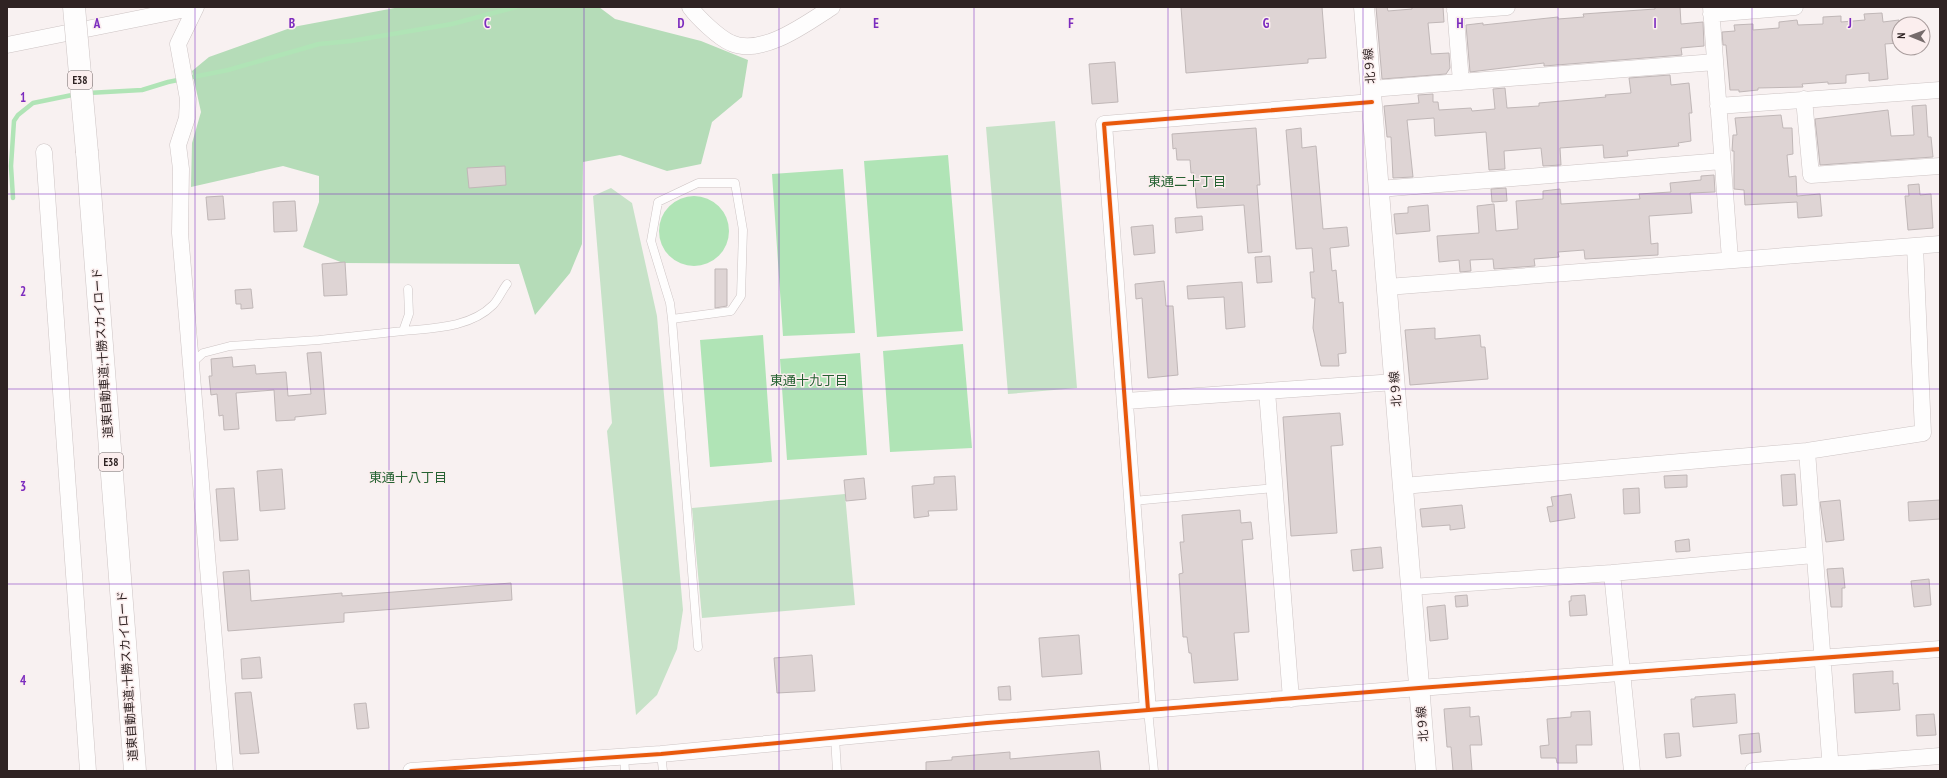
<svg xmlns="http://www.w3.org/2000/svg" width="1947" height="778" font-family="'PT Sans Narrow','Noto Sans JP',sans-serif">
  <rect width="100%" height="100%" fill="#f8f1f1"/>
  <!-- green -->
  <path fill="#c7e2c8" d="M1055,121L1077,388L1008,394L986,127Z
    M611,188L632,203L657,316L683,610L677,649L657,695L636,715L607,431L612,423L593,196Z
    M845,494L855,605L702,618L692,508Z"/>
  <!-- forest -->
  <path fill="#b5dcb8" d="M400,7H599L615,19L701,41L748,60L742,97L712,122L701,164L667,171L620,155L583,162L582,244L570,273L535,315L519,264L343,263L303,247L319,202V176L283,166L191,187L192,143L201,112L192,71L209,57L293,27Z"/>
  <!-- water -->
  <path fill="#b0e4b6" d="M948,155L963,331L877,337L864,161Z
    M843,169L855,333L783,336L772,174Z
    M659 231a35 35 0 1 1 70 0a35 35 0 1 1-70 0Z
    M763,335L772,462L710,467L700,340Z
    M963,344L972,448L890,452L883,351Z
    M860,353L867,455L787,460L780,359Z"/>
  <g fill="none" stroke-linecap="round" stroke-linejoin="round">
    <!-- stream -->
    <path stroke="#b0e4b6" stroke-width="4.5" d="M88,93L142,90L168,82L228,70L319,44L351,41L452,24L516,7
      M13,198L11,166L14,121L18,115L33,103L77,94"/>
  </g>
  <!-- building -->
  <path fill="#ded4d4" stroke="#c0b7b7" d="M1181,7H1322L1326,58L1308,59V63L1186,73Z
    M1376,7H1387L1388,11L1412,9V7H1443L1444,22L1428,23L1431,54L1449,53L1450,68L1446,74L1382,79Z
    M1655,7H1680L1681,24L1703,22L1704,46L1681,48L1682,55L1544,66V63L1470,72L1466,25L1483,23V25L1558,17V19L1584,17L1583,14L1655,9Z
    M1882,13L1883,22L1899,20V43L1885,44L1888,79L1869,81V73L1846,75V83L1828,84V82L1802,84L1803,87L1758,88V90L1739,92V90H1730L1726,45H1723L1722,32L1735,31L1734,25L1753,24V30L1779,28V22L1797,20L1798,25L1823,24V17L1841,16V22L1865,20L1864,14Z
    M1115,62L1118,102L1092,104L1089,64Z
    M1670,75L1671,85L1689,83L1692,113H1689L1691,141L1678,143L1679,146L1627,151L1628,156L1604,158L1603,145L1560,148L1561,165L1543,166L1541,148L1504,151L1505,169L1489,170L1486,132L1435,136L1434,118L1407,120L1413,177L1393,178L1391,137H1387L1384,106L1419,103L1418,95L1433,94V102H1438L1439,110L1471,108L1472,111L1495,109L1493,89L1505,88L1507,108L1539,106V103L1606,97L1605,95L1631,93L1629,78Z
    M1926,105L1928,137H1931L1933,157L1820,165L1815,119L1888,110L1891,136L1914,135L1912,106Z
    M1781,115L1783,128H1792L1793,154L1787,155L1789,177L1796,176L1797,196L1820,194L1822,216L1798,218L1797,202L1745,205L1744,190L1734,189V151H1732L1733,135H1737L1735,118Z
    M1256,128L1260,185H1257L1262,252L1248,253L1244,205L1197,208L1194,173H1191L1190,160H1177L1176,148L1173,149L1172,134Z
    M1301,128L1302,148L1316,146L1323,229L1347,227L1349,246L1330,248L1332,271L1336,270L1339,303L1343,302L1346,353L1338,354L1339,366H1321L1313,328L1315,298H1312L1310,272H1314L1312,248L1296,249L1286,130Z
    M505,166L506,185L469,188L467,168Z
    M1714,175L1715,192L1690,193L1692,213L1649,216L1651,244L1658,243V255L1585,259L1584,250L1558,252L1559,257L1534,259L1535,266L1494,269L1493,259L1470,260L1471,271L1460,272L1459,260L1439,262L1437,236L1479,233L1477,206L1494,204L1496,231L1518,229L1516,201L1543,199V191L1560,189L1561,204L1640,199L1639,194L1671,192L1670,183L1701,180V176Z
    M1919,184L1920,195L1931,194L1933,228L1908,230L1905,196H1909L1908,185Z
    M1506,188L1507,201L1492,202L1491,189Z
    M223,196L225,219L208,220L206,197Z
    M295,201L297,231L274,232L273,202Z
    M1428,205L1430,231L1396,234L1394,214L1408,213V207Z
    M1202,216L1203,230L1176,233L1175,218Z
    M1153,225L1155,253L1134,255L1131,227Z
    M1270,256L1272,282L1257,283L1255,257Z
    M345,262L347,295L324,296L322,264Z
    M715,269H727V306L715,308Z
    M1164,281L1166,306H1173L1178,375L1148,378L1142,298L1136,299L1135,284Z
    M1242,282L1245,327L1226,329L1224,297L1188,299L1187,286Z
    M251,289L253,308L241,309V304H236L235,290Z
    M1435,328V339L1480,335L1481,347H1485L1488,379L1410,385L1405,330Z
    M321,352L326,414L295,417V420L276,421L274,390L236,393L239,429L224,430L223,415L219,416L217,394L211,395L209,376H212L211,359L232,357L233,367L255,365L256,374L286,372L288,396L311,394L307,353Z
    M1340,413L1343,445L1331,446L1337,533L1291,536L1283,417Z
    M282,469L285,509L260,511L257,471Z
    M1795,474L1797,505L1783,506L1781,475Z
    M1687,475V487L1665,488L1664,476Z
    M955,476L957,510L928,511L929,516L914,518L912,486L934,484V477Z
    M864,478L866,499L846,501L844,480Z
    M234,488L238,540L220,541L216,489Z
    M1639,488L1640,513L1624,514L1623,489Z
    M1571,494L1575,518L1550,522L1547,507L1553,506L1551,497Z
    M1840,500L1844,540L1826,542L1820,502Z
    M1940,500V519L1909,521L1908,502Z
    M1462,505L1465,528L1450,530V525L1422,527L1420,509Z
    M1240,510L1241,523L1251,522L1253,539L1242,540L1249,632L1234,633L1238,680L1194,683L1191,653H1189L1187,637H1183L1179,574L1183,573L1180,542H1184L1182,515Z
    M1689,539L1690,551L1676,552L1675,541Z
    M1381,547L1383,568L1353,571L1351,550Z
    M1843,568L1845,588H1842V607H1831L1827,569Z
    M249,570L251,601L342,593V596L511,583L512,600L344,613V622L228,631L223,572Z
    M1929,579L1931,605L1914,607L1911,581Z
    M1467,595L1468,606L1456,607L1455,596Z
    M1585,595L1587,615L1570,616L1569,601H1571V596Z
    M1445,605L1448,639L1430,641L1427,607Z
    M1079,635L1082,674L1042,677L1039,638Z
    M812,655L815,691L777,693L774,658Z
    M260,657L262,678L242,679L241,659Z
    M1893,671V684L1898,683L1900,710L1855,713L1853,674Z
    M1010,686L1011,700H999L998,687Z
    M251,692L259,753L240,754L235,693Z
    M1735,694L1737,723L1693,727L1691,699H1695V697Z
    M366,703L369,728L357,729L354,704Z
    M1470,707V717L1479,716L1482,745H1470L1472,771H1453L1451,747H1447L1444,709Z
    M1590,711L1592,745H1576L1577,763H1557L1556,758H1541L1540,746L1549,745L1547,719L1571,717V712Z
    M1934,714L1936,735L1917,736L1916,715Z
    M1679,733L1681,756L1666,758L1664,734Z
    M1759,733L1761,752L1741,754L1739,735Z
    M1099,751L1101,771H926V762L952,760V757L1010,752V759Z"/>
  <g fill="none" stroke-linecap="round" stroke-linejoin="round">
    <!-- service casing -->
    <g stroke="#cdc4c4" stroke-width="9">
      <path id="service" d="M672,319L731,311L741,296L743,230L735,183H698L658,202L651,241L670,303L672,319L698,647
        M403,331C433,328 470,328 493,305C499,299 502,290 507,284
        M191,364L203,353L230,346L319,340L403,331L409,314L408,289
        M1133,501L1275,488
        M1148,710L1154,771
        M835,737L837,771
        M661,754L663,771
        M624,756L625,771"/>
    </g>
    <!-- minor casing -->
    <g stroke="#cdc4c4" stroke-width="17">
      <path id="minor" d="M196,7L178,44L188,99L187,118L178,145L181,169L180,233L225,771
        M690,7C698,18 719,38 731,43C762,57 807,23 832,7
        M1455,7L1461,82
        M1711,7L1730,259
        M1455,11L1507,7
        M1711,14L1795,7
        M7,45L196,7
        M1371,89L1715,62
        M1804,99L1811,175L1940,166
        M1718,106L1940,90
        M44,152L88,771
        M1379,189L1722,161
        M1387,287L1940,244
        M1267,391L1291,699
        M1126,401L1395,382
        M1807,451L1831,771
        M1403,486L1807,451L1923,433L1915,246
        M1612,573L1632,771
        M1411,587L1612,573L1814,555
        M1148,710L1104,124L1372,102
        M411,771L661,754L987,723L1419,688L1940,649
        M1753,771L1940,756"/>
    </g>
    <!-- tertiary casing -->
    <g stroke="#cdc4c4" stroke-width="21">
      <path id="tertiary" d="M1364,7L1426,771"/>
    </g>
    <!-- motorway casing -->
    <g stroke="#cdc4c4" stroke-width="23">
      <path id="motorway" d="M87,152L135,771"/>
    </g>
    <!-- service -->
    <use href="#service" stroke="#fefdfd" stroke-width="8"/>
    <!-- minor -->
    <use href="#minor" stroke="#fefdfd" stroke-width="16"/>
    <!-- tertiary -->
    <use href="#tertiary" stroke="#fefdfd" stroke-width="20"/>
    <!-- motorway -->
    <use href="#motorway" stroke="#fefdfd" stroke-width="22"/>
    <!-- motorway-bridge casing -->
    <g stroke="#cdc4c4" stroke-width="23" stroke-linecap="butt">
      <path id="motorway-bridge" d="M74,7L87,152"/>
    </g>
    <!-- motorway-bridge -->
    <use href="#motorway-bridge" stroke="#fefdfd" stroke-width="22"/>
    <!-- cycleway casing -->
    <g stroke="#fbeeee" stroke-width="6">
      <path id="cycleway" d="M1148,710L1104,124L1372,102
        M411,771L661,754L987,723L1419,688L1940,649"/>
    </g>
    <!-- cycleway -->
    <use href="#cycleway" stroke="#e8590c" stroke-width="4"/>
  </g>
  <!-- grid -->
  <path fill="none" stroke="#7b2cbf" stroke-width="1" stroke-opacity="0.55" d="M195,7V771M389,7V771M584,7V771M779,7V771M974,7V771M1168,7V771M1363,7V771M1558,7V771M1752,7V771M7,194H1940M7,389H1940M7,584H1940"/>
  <g text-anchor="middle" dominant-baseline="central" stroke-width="3" stroke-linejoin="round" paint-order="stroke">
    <!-- shield labels -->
    <g fill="#fbeeee" stroke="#6c6060" stroke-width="1">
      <rect x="68" y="71" width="24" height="18" rx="3"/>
      <rect x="99" y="453" width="24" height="18" rx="3"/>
    </g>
    <g font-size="11" font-weight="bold" fill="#2f2323">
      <text x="80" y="80">E38</text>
      <text x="111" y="462">E38</text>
    </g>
    <!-- street labels -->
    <g font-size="12" fill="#2f2323" stroke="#fbeeee">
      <text transform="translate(1369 66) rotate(-95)">北９線</text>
      <text transform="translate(102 353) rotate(-94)">道東自動車道;十勝スカイロード</text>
      <text transform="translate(1395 389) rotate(-95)">北９線</text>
      <text transform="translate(127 676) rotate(-94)">道東自動車道;十勝スカイロード</text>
      <text transform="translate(1422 724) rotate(-95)">北９線</text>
    </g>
    <!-- neighbourhood labels -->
    <g font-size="13" fill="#256232" stroke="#fbeeee">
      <text x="1187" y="181">東通二十丁目</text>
      <text x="809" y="380">東通十九丁目</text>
      <text x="408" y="477">東通十八丁目</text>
    </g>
  </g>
  <g font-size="13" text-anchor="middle" font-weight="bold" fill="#7b2cbf" stroke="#fbeeee" stroke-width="3" stroke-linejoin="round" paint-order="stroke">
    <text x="97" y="28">A</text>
    <text x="292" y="28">B</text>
    <text x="487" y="28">C</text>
    <text x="681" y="28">D</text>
    <text x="876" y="28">E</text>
    <text x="1071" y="28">F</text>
    <text x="1266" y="28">G</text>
    <text x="1460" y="28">H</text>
    <text x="1655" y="28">I</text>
    <text x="1850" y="28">J</text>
    <text x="23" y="102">1</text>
    <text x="23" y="296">2</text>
    <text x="23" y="491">3</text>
    <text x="23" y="685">4</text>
  </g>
  <!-- border -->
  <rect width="1947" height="778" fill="none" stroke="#2f2323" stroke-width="16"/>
  <!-- north arrow -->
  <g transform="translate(1911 36) rotate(271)"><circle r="19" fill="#fbeeee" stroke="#a99d9d"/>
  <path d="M0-3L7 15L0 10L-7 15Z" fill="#756b6b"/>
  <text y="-6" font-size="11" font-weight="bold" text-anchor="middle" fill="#2f2323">N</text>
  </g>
</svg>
